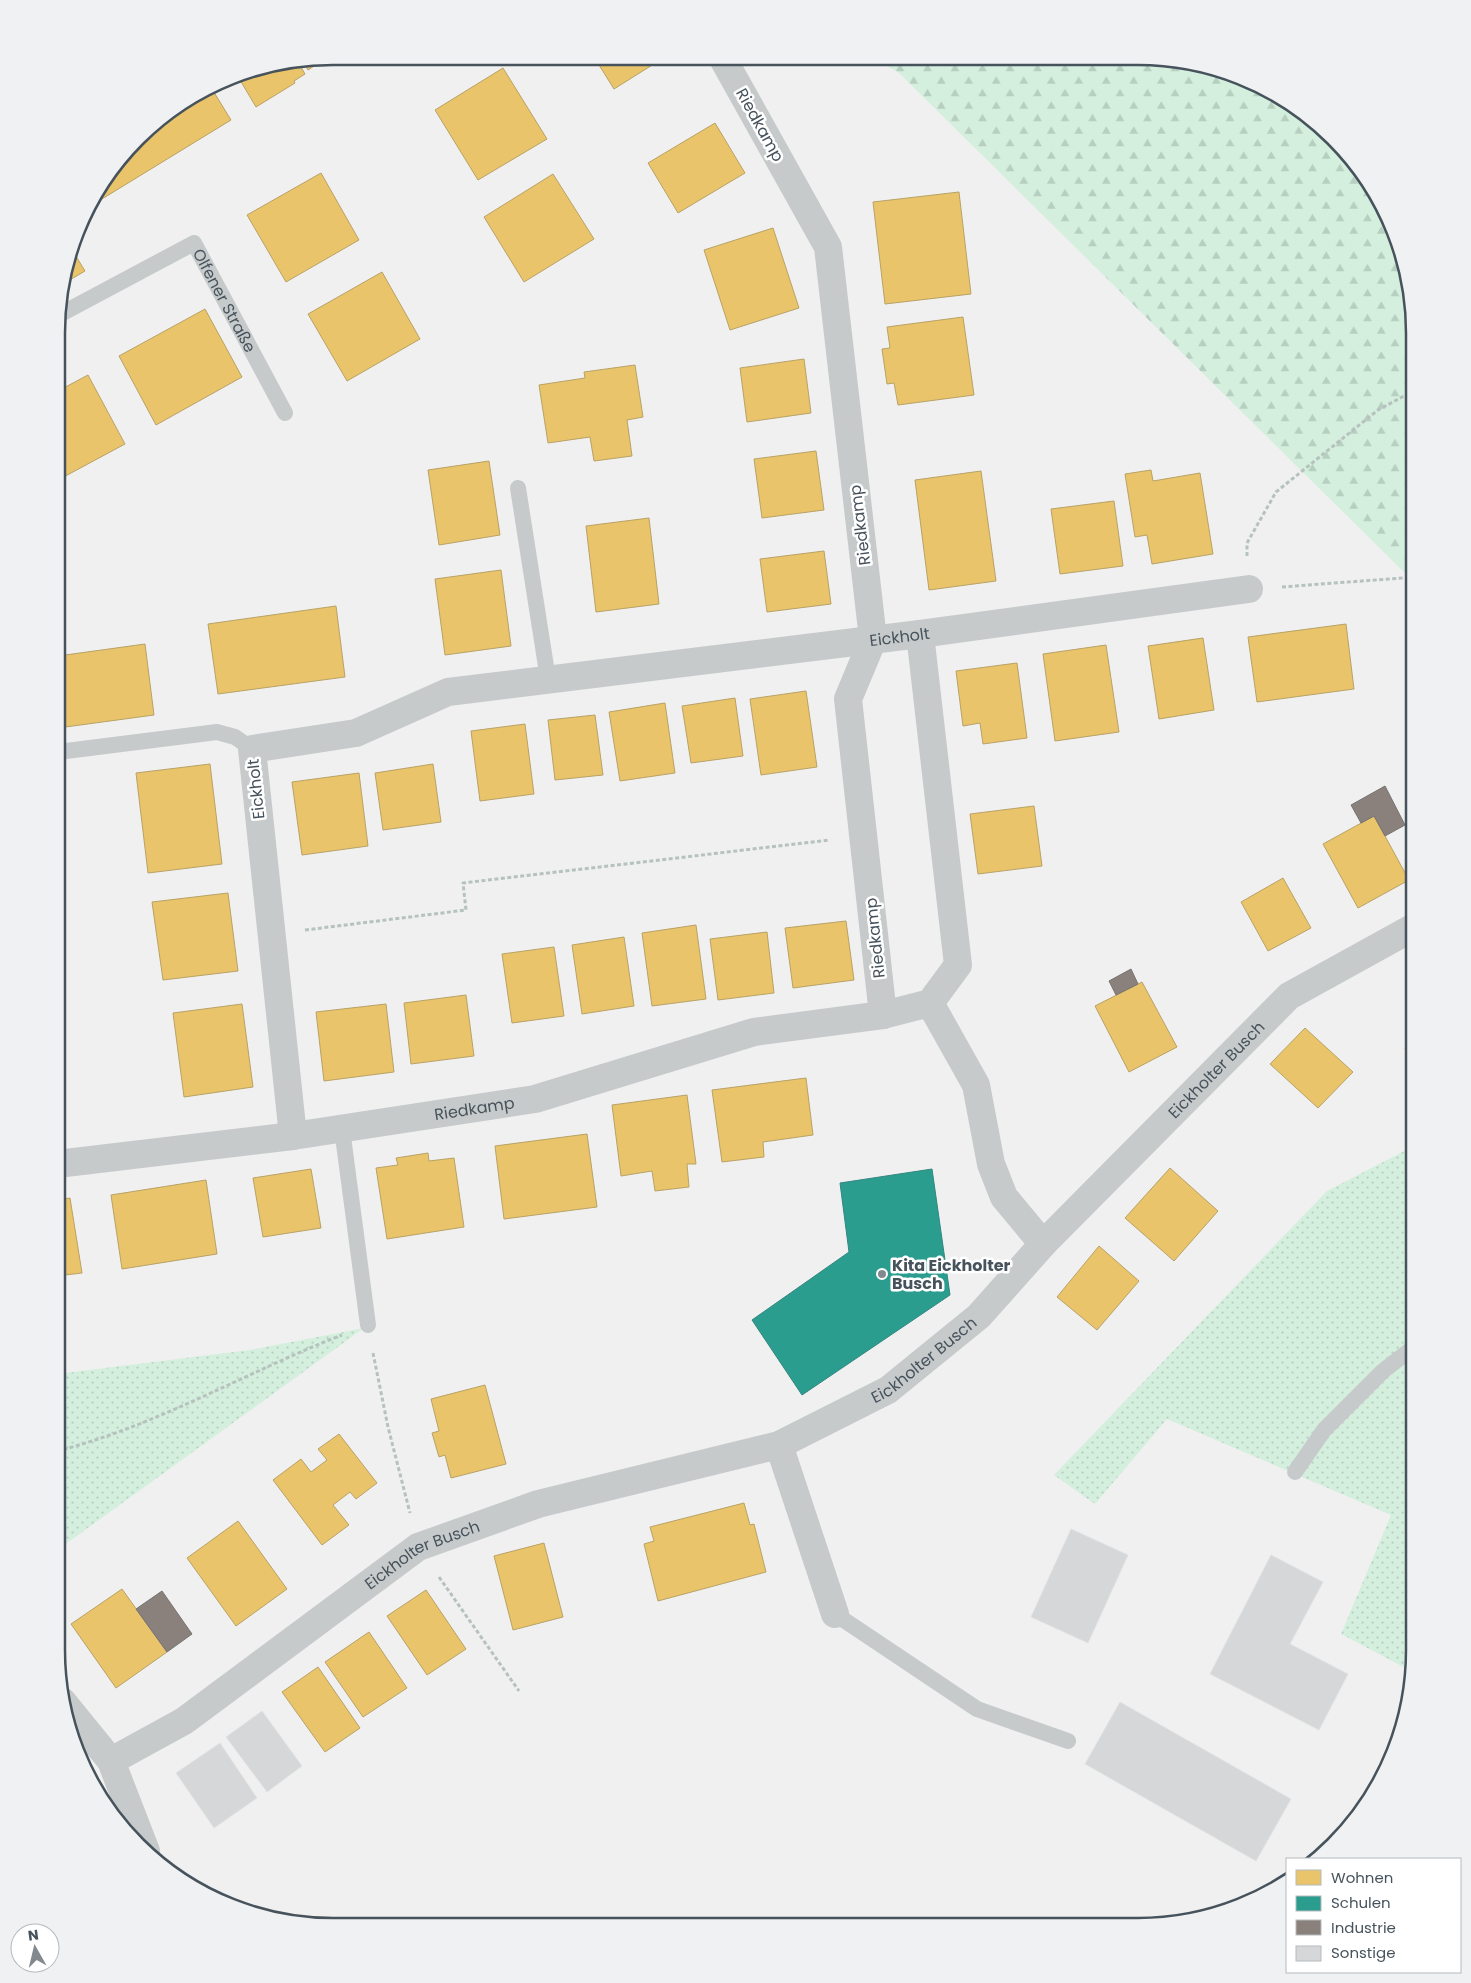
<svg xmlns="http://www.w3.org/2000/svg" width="1471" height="1983" font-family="Poppins,sans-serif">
  <defs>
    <pattern id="grass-dots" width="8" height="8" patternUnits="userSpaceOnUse" patternTransform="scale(1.25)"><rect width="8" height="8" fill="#d4efdd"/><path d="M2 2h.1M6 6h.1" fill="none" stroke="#b7cfc0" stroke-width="1.8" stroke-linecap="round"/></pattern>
    <pattern id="forest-firs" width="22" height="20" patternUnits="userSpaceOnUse" patternTransform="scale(1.25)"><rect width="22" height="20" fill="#d4efdd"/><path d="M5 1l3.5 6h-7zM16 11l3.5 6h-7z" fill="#b7cfc0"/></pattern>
  </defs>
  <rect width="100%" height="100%" fill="#f0f0f0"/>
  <!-- grass -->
  <path fill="url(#grass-dots)" d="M1414,1146V1668L1413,1672L1341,1634L1391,1515L1167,1419L1095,1504L1054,1475L1327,1191Z
    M364,1328L56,1551L57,1374L250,1350Z"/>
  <!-- forest -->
  <path fill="url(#forest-firs)" d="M871,58L1174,59L1244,77L1306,113L1346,151L1386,210L1405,262L1415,333V583L898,72Z"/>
  <!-- homes -->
  <path fill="#e9c46a" stroke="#b8a266" d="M328,57L308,70L303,61Z
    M594,57H665L614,89Z
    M298,62L305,74L294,81L295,83L256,107L237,75L244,71Z
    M503,68L547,139L478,180L435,110Z
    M212,89L231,120L97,202L93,195L151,125Z
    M715,123L745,173L678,213L648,163Z
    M321,173L359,240L286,282L247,215Z
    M553,174L594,239L524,282L484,217Z
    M959,192L971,294L885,304L873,202Z
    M773,228L799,308L730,330L704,250Z
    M74,253L85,271L63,284Z
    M382,272L420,339L347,381L308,314Z
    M205,309L242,377L156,425L119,356Z
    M963,317L974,395L898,405L894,383L887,384L882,349L890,348L887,327Z
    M804,359L811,413L747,422L740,368Z
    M635,365L643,417L627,420L632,456L594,461L590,437L548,443L539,385L585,378L584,372Z
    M88,375L125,444L58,480V391Z
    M816,451L824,510L762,518L754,459Z
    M489,461L500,535L439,545L428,470Z
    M1151,470L1153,481L1200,473L1213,554L1152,564L1147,535L1135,537L1125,474Z
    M981,471L996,581L929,590L915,480Z
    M1114,501L1123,566L1060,574L1051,509Z
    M649,518L659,604L596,612L586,526Z
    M824,551L831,604L767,612L760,559Z
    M501,570L511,646L445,655L435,579Z
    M336,606L345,677L218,694L208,624Z
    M1346,624L1354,689L1257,702L1248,637Z
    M1203,638L1214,710L1159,719L1148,646Z
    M145,644L154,715L58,728V656Z
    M1106,645L1119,732L1055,741L1043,654Z
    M1017,663L1027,738L983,744L980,723L963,726L956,671Z
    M806,691L817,767L761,775L750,699Z
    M735,698L743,756L691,763L682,706Z
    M665,703L675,773L620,781L609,712Z
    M595,715L603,775L555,780L548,720Z
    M525,724L534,794L480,801L471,731Z
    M210,764L222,864L148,873L136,773Z
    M433,764L441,822L383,830L375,773Z
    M359,773L368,846L302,855L292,782Z
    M1034,806L1042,866L978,874L970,814Z
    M1374,816L1409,880L1358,908L1323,844Z
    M1283,878L1311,928L1268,951L1241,902Z
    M228,893L238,971L163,980L152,902Z
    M846,921L854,980L793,988L785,928Z
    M696,925L706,999L652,1006L642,933Z
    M767,932L774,993L718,1000L710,939Z
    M624,937L634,1006L582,1014L572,945Z
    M554,947L564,1016L512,1023L502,954Z
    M1142,982L1177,1047L1129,1072L1095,1006Z
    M466,995L474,1056L411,1064L404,1003Z
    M242,1004L253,1087L184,1097L173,1013Z
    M386,1004L394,1072L324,1081L316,1012Z
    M1305,1028L1353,1072L1318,1108L1270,1064Z
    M1414,1044V1068L1405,1048Z
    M806,1078L813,1135L763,1142L764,1157L722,1162L712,1090Z
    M687,1095L696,1164H687L689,1187L655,1191L652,1171L621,1176L612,1105Z
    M587,1134L597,1207L504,1219L495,1146Z
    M428,1153L429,1161L454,1158L464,1227L387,1239L376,1168L398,1165L396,1158Z
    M1170,1168L1218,1211L1174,1261L1125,1218Z
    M311,1169L321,1228L263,1237L253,1178Z
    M206,1180L217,1254L122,1269L111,1195Z
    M70,1198L82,1273L57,1276V1200Z
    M1099,1246L1139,1281L1097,1330L1057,1297Z
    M485,1385L506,1464L451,1478L445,1455L439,1457L432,1433L439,1431L431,1399Z
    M339,1434L377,1483L356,1499L350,1492L333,1505L349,1525L322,1545L273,1480L301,1459L311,1472L327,1460L318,1449Z
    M744,1503L750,1525L754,1524L766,1572L658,1601L644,1544L654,1541L650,1527Z
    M238,1521L287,1589L236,1626L187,1558Z
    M544,1543L563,1617L513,1630L494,1556Z
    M122,1589L167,1652L116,1688L71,1624Z
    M426,1590L466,1649L427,1675L387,1616Z
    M369,1632L407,1688L363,1717L325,1662Z
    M318,1667L360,1728L325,1752L282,1692Z
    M1402,1730L1400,1739L1374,1791L1372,1790Z"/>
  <!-- schools -->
  <path fill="#2a9d8f" stroke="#338780" d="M932,1169L950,1295L802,1395L752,1320L849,1252L840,1183Z"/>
  <!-- industry -->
  <path fill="#8a817c" stroke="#767372" d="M1385,786L1405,825L1385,836L1374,816L1361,823L1351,805Z
    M1131,969L1138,984L1116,995L1109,981Z
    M162,1591L192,1634L167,1652L136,1609Z"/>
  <!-- building -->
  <path fill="#d6d7d8" stroke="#e1e2e3" d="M1071,1529L1128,1555L1088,1643L1031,1617Z
    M1271,1555L1323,1582L1290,1644L1348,1674L1319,1730L1210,1674Z
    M1120,1702L1291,1799L1256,1861L1085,1764Z
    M262,1711L302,1766L267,1792L226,1737Z
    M220,1743L257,1798L214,1828L176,1773Z"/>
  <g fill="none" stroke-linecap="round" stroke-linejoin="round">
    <!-- path -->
    <path stroke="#b6c2be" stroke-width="3" stroke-dasharray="4 2.5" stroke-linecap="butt" d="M1247,556V543L1276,492L1378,410L1415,390
      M1282,587L1415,577
      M305,930L466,910L463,883L830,840
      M373,1353L388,1427L410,1513
      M57,1451C157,1426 246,1372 342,1335
      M439,1577L519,1691"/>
    <!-- service -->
    <g stroke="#c7cacb" stroke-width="16">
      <path id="s1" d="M59,315L194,243L285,413"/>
      <path d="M518,488L548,679"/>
      <path d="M58,752L217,732L235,737L252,749"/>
      <path d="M342,1129L368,1325"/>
      <path d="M1295,1472L1324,1430L1383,1371L1414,1347"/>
      <path d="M835,1614L977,1709L1068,1741"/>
    </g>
    <!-- minor -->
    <g stroke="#c7cacb" stroke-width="28">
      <path d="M930,1003L976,1085L991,1164L1004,1197L1043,1244"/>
      <path d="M883,1015L930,1003L958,965L920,634"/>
      <path id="s2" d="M293,1136L252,749L356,733L448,692L920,634L1249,589"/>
      <path id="s3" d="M57,1164L293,1136L535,1099L754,1032L883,1015L848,699L873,639L828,247L722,57"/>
      <path d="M779,1445L835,1614"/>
      <path d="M63,1702L111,1761L146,1851"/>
      <path id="s4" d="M111,1761L184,1721L418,1547L538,1504L779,1445L888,1390L979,1316L1043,1244L1289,996L1414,927"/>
    </g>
  </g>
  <!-- markers -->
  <circle fill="#828a90" stroke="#fff" stroke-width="2" cx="882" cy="1274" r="5"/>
  <g text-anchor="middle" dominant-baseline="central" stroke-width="5" stroke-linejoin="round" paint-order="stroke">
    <!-- street labels -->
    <g font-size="16" fill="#47535c" stroke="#fff">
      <text transform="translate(760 125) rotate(61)">Riedkamp</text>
      <text stroke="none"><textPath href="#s1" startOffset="218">Olfener Straße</textPath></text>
      <text transform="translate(860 525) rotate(-97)">Riedkamp</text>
      <text stroke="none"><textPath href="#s2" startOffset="1050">Eickholt</textPath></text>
      <text transform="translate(256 789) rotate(-96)">Eickholt</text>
      <text transform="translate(875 938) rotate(-96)">Riedkamp</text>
      <text stroke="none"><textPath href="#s4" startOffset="1332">Eickholter Busch</textPath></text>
      <text stroke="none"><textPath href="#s3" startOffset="421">Riedkamp</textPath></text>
      <text stroke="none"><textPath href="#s4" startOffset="919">Eickholter Busch</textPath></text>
      <text stroke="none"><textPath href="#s4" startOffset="375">Eickholter Busch</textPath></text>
    </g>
    <!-- poi labels -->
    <g font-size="16" font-weight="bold" fill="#47535c" stroke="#fff" text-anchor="start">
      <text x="892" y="1265">Kita Eickholter<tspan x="892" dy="18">Busch</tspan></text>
    </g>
  </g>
  <!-- crop -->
  <path d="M0 0H1471V1983H0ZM333 65H1138A268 268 0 0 1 1406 333V1650A268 268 0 0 1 1138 1918H333A268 268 0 0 1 65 1650V333A268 268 0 0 1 333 65Z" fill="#f0f1f2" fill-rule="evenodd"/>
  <path fill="none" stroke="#47535c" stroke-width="2.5" d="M333 65H1138A268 268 0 0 1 1406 333V1650A268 268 0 0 1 1138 1918H333A268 268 0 0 1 65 1650V333A268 268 0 0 1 333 65Z"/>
  <!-- legend -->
  <rect x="1286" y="1858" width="175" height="115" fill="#ffffff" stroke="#b5babe"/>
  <rect x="1296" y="1870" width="25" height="15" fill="#e9c46a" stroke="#b5babe"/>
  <text x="1331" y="1883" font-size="15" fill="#47535c">Wohnen</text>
  <rect x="1296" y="1896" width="25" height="15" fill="#2a9d8f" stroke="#b5babe"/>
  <text x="1331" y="1908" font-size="15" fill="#47535c">Schulen</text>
  <rect x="1296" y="1920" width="25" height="15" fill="#8a817c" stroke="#b5babe"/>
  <text x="1331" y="1933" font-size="15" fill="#47535c">Industrie</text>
  <rect x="1296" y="1946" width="25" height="15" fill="#d6d7d8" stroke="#b5babe"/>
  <text x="1331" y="1958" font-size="15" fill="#47535c">Sonstige</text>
  <!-- north arrow -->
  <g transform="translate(35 1948) rotate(352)"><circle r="24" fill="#ffffff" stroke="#b5babe"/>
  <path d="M0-4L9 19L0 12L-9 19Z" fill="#828a90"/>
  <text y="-8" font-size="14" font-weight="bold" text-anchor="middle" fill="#47535c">N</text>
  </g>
</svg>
